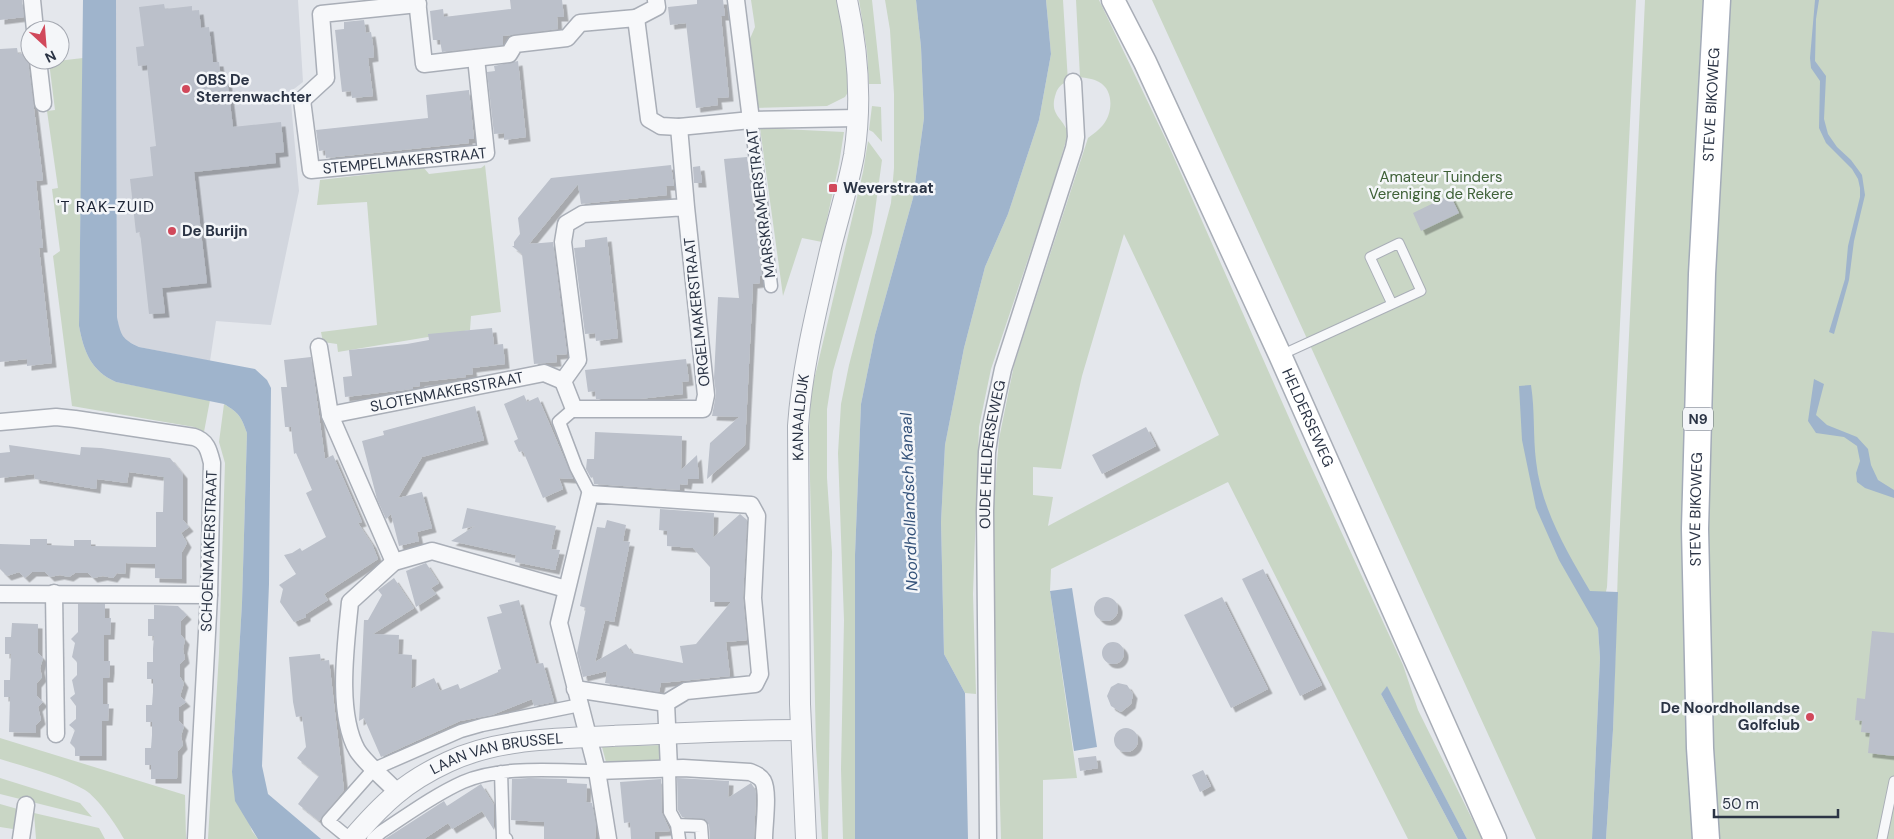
<svg xmlns="http://www.w3.org/2000/svg" width="1894" height="839" font-family="'DM Sans',sans-serif">
  <defs>
    <filter id="shadow"><feDropShadow dx="4.5" dy="4.5" stdDeviation="0" flood-color="#0004"/></filter>
  </defs>
  <rect width="100%" height="100%" fill="#e4e7ec"/>
  <!-- built -->
  <path fill="#d2d6de" d="M116,0H298L303,82L290,92L299,191L271,325L216,321L210,361L139,347L125,340L120,333L117,317Z"/>
  <!-- green -->
  <path fill="#c9d6c5" fill-rule="evenodd" d="M751,0H840L850,89L845,97L827,106L752,108L746,48L755,27Z
    M859,0H872L881,84H869L867,51Z
    M885,0H916L921,47L924,118L913,198L875,335L861,404L855,555V839H843L841,769L844,620L838,453L841,404L849,365L891,203L894,168V94L890,30Z
    M1046,0H1063L1068,82C1062,83 1058,87 1056,93C1048,116 1064,117 1068,134L1051,191L991,369L979,427L973,594L976,694L965,693L944,654L941,522L945,445L964,348L985,267L1008,214L1039,120L1051,54Z
    M1076,0H1099L1168,144L1302,447L1403,665L1418,710L1482,839H1467L1387,687L1381,694L1458,839H1408L1228,482L1051,569L1050,591L1077,778L1043,780V839H1001L992,522L999,439L1014,365L1088,138C1093,134 1099,130 1103,125C1113,113 1114,90 1099,82C1094,79 1086,78 1080,77ZM1124,234L1219,435L1048,526L1053,497L1033,495V467L1061,469L1082,376Z
    M1152,0H1636L1607,587L1598,628L1600,658L1592,839H1536Z
    M1645,0H1703L1695,144L1688,335V729L1692,839H1606L1613,730L1618,566Z
    M1728,0H1894V839H1717L1711,715L1707,437Z
    M83,58L79,326C84,352 91,371 116,382L210,400L204,432L194,427L72,406L53,256L60,251L52,189L58,188L47,111L55,110L49,62Z
    M872,106L881,107L882,142L873,132L869,130Z
    M760,128L844,132L839,164L822,242L802,238L783,296Z
    M868,141L882,160L872,233L833,371L827,409V478L832,552L828,839H822L816,747L809,434L811,393L863,172Z
    M485,165L501,312L471,316L470,330L338,352L337,344L323,342L321,332L377,325L367,202L317,205L320,180L424,168L429,174L481,168Z
    M224,404C239,413 241,416 247,433L242,603L232,772L252,831L258,839H208L219,653L225,463L219,442Z
    M0,738L185,795L186,839H124C117,826 98,798 85,790C59,775 28,768 0,759Z
    M663,745L662,760L606,762L602,747Z
    M0,778L80,803L92,817L0,794Z
    M0,804L21,810L13,829L0,827Z
    M34,813L99,828L105,839H36Z"/>
  <!-- water -->
  <path fill="#9fb4cc" d="M83,0H116L117,317C121,336 122,339 139,347L255,369L267,380L271,388L269,584L262,766L268,794L321,839H258L235,801L232,772L242,603L247,433C241,416 239,413 224,404L116,382C91,371 84,352 79,326Z
    M916,0H1046L1051,54L1039,120L1008,214L985,267L964,348L945,445L941,522L944,654L965,693L968,839H855V555L861,404L875,335L913,198L924,118L921,47Z
    M1815,0H1819L1816,19L1815,61L1826,76L1824,119L1828,134L1837,147L1851,160L1862,175L1865,195L1854,241L1849,280L1834,334L1829,332L1845,279L1848,246L1860,197V188L1858,179L1852,169L1826,143L1819,128L1820,81L1811,68L1810,58Z
    M1814,379L1824,384L1816,415L1827,425L1857,437L1868,449L1871,465L1878,480L1894,490V498L1865,488L1857,482L1856,473L1860,461L1857,446L1844,437L1816,433L1808,421Z
    M1531,385C1535,411 1533,436 1536,461C1541,508 1567,552 1590,591L1618,592L1613,730L1606,839H1592L1600,658L1598,628L1559,560L1536,508L1522,440L1519,386Z
    M1072,588L1097,747L1074,751L1050,591Z
    M1387,686L1466,837L1467,839H1458L1381,694Z"/>
  <!-- building -->
  <path fill="#bbc0ca" filter="url(#shadow)" d="M0,0H22L24,17L0,20Z
    M510,0H562L564,17H557L558,29L503,36V45L442,52L440,40H433L430,11L443,9L444,17L511,9Z
    M697,0H723L725,16H721L729,97L717,98L718,105L696,108L686,23L670,25L668,7L697,4Z
    M164,4L165,9L192,6V11L199,10L201,28L209,27L213,62H219L221,79H227L233,127L281,122L284,152L275,153L276,163L194,172L207,283L162,288L165,313L149,314L140,232L136,233L130,179L153,176L150,147L156,146L147,65L138,66L136,47L144,46L139,7Z
    M364,20L366,33L371,32L373,45L374,57L368,58L373,96L352,98L351,91L342,92L335,30L344,29V22Z
    M17,48L18,54L29,53L28,61L43,180L36,181L43,248H39L52,363L27,366V359L0,362V49Z
    M518,61L526,137L504,140V133L494,134L487,72L495,71L494,66Z
    M469,90L474,139H468L469,143L326,158L325,150L319,151L316,130L428,118L426,95Z
    M747,157L762,276H760V283L753,284L745,445L707,479L710,443L739,417L712,416L716,394L714,378L718,297L739,298L724,159Z
    M671,165L674,186H666L667,195L581,204L578,184L529,244L553,242L567,354L556,355L557,362L534,364L522,254L512,246H514V242L520,234L518,218L551,178Z
    M700,166L702,183H694L693,167Z
    M1450,195L1459,213L1421,231L1413,213Z
    M607,237L618,338L596,341L595,333L585,334L574,248L585,247V240Z
    M492,328L494,345L503,344L505,364L472,368L473,374L465,375L466,377L420,382V386L413,387V389L345,397L343,377L352,376L349,350L407,344L429,340L428,334Z
    M311,357L325,459L333,455L362,522L358,523L372,544L378,559L324,594L328,600L306,614V617L294,622L280,602L283,589L279,585L296,574L284,555L292,553L300,548L302,551L326,537L306,493L312,490L296,453L294,454L291,427H285L281,387H287L284,360Z
    M686,359L689,381L682,382L683,394L639,399H596L595,391L588,392L585,370Z
    M524,395L527,402L538,397L573,479L559,478L563,489L543,498L523,451L519,452L514,441L518,439L504,404Z
    M475,406L484,440L422,457L398,498L422,492L432,528L417,532L419,541L399,546L391,514L386,519L377,499L362,441L384,435L383,431Z
    M1146,427L1156,446L1102,474L1092,455Z
    M595,432L682,436L681,470L697,455L699,479H688L687,485L680,484V490L594,484L593,477L591,478L586,469L587,459H594Z
    M9,445L80,455L81,447L101,448L170,458L183,474V520L189,527L181,533L187,543L182,552V579L155,578V564L126,563L125,574L117,573L113,578L103,576L93,578L88,573H75L69,577L60,575L50,577L45,572H32L25,578L19,572L7,576L0,569V544L30,545V539H47V545L74,546V540H91V546L156,547V512H163L164,477L129,472L127,483L97,479L96,489L35,479L34,474L0,478V453L10,452Z
    M467,508L556,526L551,549L560,550L555,570L515,562L516,555L451,541L475,526L462,529Z
    M660,509L714,513L713,538L740,514L747,520L743,598L747,640L726,642L730,676L661,683L659,692L605,683L607,671L583,677L577,653L586,608L580,606L597,527L605,528L607,520L626,525L623,541L630,542L614,622L605,620L595,662L626,644L632,653L683,663L680,646L696,644L731,602H710V567L693,548L667,546V531L659,530Z
    M426,563L439,583L431,588L436,594L416,607L406,571Z
    M1263,569L1322,685L1300,696L1242,579Z
    M394,578L414,608L373,634L399,635L398,654L412,655L411,689L434,678L440,691L458,684L460,689L498,672V670L501,669L487,617L502,613L499,605L519,600L536,664L543,663L554,702L534,706L532,699L492,715L460,721L381,757L364,718L359,721L364,620H368L382,595L378,590Z
    M1222,597L1268,689L1231,708L1184,615Z
    M1094 609a12 12 0 1 1 24 0a12 12 0 1 1-24 0Z
    M78,604H105V618H111L110,635H104V661H110V669L109,678H103V704H109L108,721H102V756H75V748L70,743L75,730L69,725L76,719V706L70,698L75,694L72,680L77,675V662L72,657L75,643L71,639L78,632Z
    M154,605L178,606L187,615L181,621V635L185,640L183,649L185,659L180,664V677L184,683L180,696L186,702L179,707V721L184,726L181,736L183,745L178,751L177,779H151V765H145V748H151L152,735V722H146V705H152L153,692V679H147V662H153V649L154,636H148V619H154Z
    M12,623L38,624V653L43,658L40,668L42,677L37,683V696L43,702L38,707L41,720L36,725V733L9,732L10,697H4V680H10L11,654H5V637H11Z
    M1872,631L1894,633V756L1868,753L1870,733L1861,732L1862,721L1855,720L1857,698L1865,699Z
    M1102 653a11 11 0 1 1 22 0a11 11 0 1 1-22 0Z
    M320,654L321,661L329,660L344,790L319,821L298,804L319,776L297,758L306,747L302,716L296,717L293,702L289,657Z
    M1118,683L1127,685L1133,694L1131,704L1121,712L1111,706L1107,696L1111,687Z
    M1114 740a12 12 0 1 1 24 0a12 12 0 1 1-24 0Z
    M1096,756L1098,768L1080,771L1078,758Z
    M1203,770L1211,786L1200,792L1192,775Z
    M529,778L567,779V783L587,784L586,802L592,803L596,826L595,839H544V822L511,820L512,779Z
    M677,778L729,781L728,798L751,783L755,789L756,794L754,839H710L709,825L705,819L682,817L678,810Z
    M661,779L662,813L670,831L655,832V839H631L630,822L624,823L620,782Z
    M481,784L494,805V830L482,811L452,829L448,823L424,839H385L444,801L447,806Z"/>
  <g fill="none" stroke-linecap="round" stroke-linejoin="round">
    <!-- service casing -->
    <g stroke="#a9aeb7" stroke-width="11">
      <path id="service" d="M1281,355L1421,291L1399,243L1370,257L1392,304
        M1882,839L1894,781"/>
    </g>
    <!-- pedestrian casing -->
    <g stroke="#a9aeb7" stroke-width="15">
      <path id="pedestrian" d="M751,120L771,286
        M574,409L559,422L576,467L590,494
        M669,768L670,812L677,825L679,839
        M501,772L503,838L506,839
        M677,825L701,826L702,839
        M350,839L328,821L374,769L461,731L482,725L580,705
        M373,839L381,832C407,815 434,795 463,782C501,765 556,771 597,771"/>
    </g>
    <!-- minor casing -->
    <g stroke="#a9aeb7" stroke-width="19">
      <g id="minor">
        <path d="M32,0L35,30"/>
        <path d="M417,0L424,64L509,54L515,44L567,38L580,23L636,18L649,119L661,126L679,127L751,120L857,118"/>
        <path d="M736,0L751,120"/>
        <path id="s1" d="M418,4L321,14L326,78L302,100L311,170L486,153L476,58"/>
        <path d="M636,18L657,7L656,0"/>
        <path d="M38,60L43,103"/>
        <path d="M679,127L686,207L583,214L566,224L563,242L578,360L563,381L574,409H703L706,395L686,207"/>
        <path d="M319,347L330,415L394,562"/>
        <path id="s2" d="M330,415L544,373L563,381"/>
        <path d="M0,422L56,417L75,419L194,437C207,441 209,451 212,463L209,595L196,839"/>
        <path d="M54,593L56,734"/>
        <path d="M0,594L209,595"/>
        <path d="M575,689L666,703L686,691L755,684L760,674L753,598L757,516L751,505L590,494L559,623L597,771L608,839"/>
        <path d="M666,703L669,768"/>
        <path d="M597,771L683,768L750,772C755,774 760,776 763,781C769,792 764,825 764,839"/>
        <path d="M397,792C387,781 364,762 357,750C336,712 346,644 350,602L394,562L432,551L566,589"/>
        <path d="M21,839L26,805"/>
        <path id="s3" d="M988,839L985,511L987,452L991,425L1003,369L1074,148L1076,137L1073,82"/>
      </g>
    </g>
    <!-- tertiary casing -->
    <g stroke="#a9aeb7" stroke-width="22">
      <g id="tertiary">
        <path id="s4" d="M352,839C383,803 405,782 448,762C499,738 557,739 612,736C675,733 737,730 800,730"/>
        <path id="s5" d="M806,839L800,704L798,426C802,367 817,308 830,251C838,219 848,187 854,155C862,103 858,50 847,0"/>
      </g>
    </g>
    <!-- secondary casing -->
    <g stroke="#a9aeb7" stroke-width="25">
      <g id="secondary">
        <path id="s6" d="M1113,0L1145,62L1280,355L1495,839"/>
      </g>
    </g>
    <!-- primary casing -->
    <g stroke="#a3abb8" stroke-width="29">
      <g id="primary">
        <path id="s7" d="M1706,839L1700,748L1695,529L1702,274L1717,0"/>
      </g>
    </g>
    <!-- service -->
    <use href="#service" stroke="#f7f8fa" stroke-width="9"/>
    <!-- pedestrian -->
    <use href="#pedestrian" stroke="#f7f8fa" stroke-width="12"/>
    <!-- minor -->
    <use href="#minor" stroke="#f7f8fa" stroke-width="16"/>
    <!-- tertiary -->
    <use href="#tertiary" stroke="#f7f8fa" stroke-width="20"/>
    <!-- secondary -->
    <use href="#secondary" stroke="#fff" stroke-width="22"/>
    <!-- primary -->
    <use href="#primary" stroke="#fff" stroke-width="26"/>
  </g>
  <!-- markers -->
  <g fill="#d1495b" stroke="#f4f6f9" stroke-width="2">
    <circle cx="186" cy="89" r="5"/>
    <rect x="828" y="183" width="10" height="10" rx="2.5"/>
    <circle cx="172" cy="231" r="5"/>
    <circle cx="1810" cy="717" r="5"/>
  </g>
  <g text-anchor="middle" dominant-baseline="central" stroke-width="5" stroke-linejoin="round" paint-order="stroke">
    <!-- shield labels -->
    <rect fill="#f4f6f9" stroke="#676e7b" stroke-width="1" x="1683" y="407.5" width="30" height="23" rx="4"/>
    <g font-size="14" font-weight="bold" fill="#2b3445">
      <text x="1698" y="419">N9</text>
    </g>
    <!-- poi labels -->
    <g font-size="15" font-weight="bold" fill="#2b3445" stroke="#f4f6f9" text-anchor="start">
      <text x="196" y="80">OBS De<tspan x="196" dy="17">Sterrenwachter</tspan></text>
      <text x="843" y="188">Weverstraat</text>
      <text x="182" y="231">De Burijn</text>
      <text x="1800" y="708" text-anchor="end">De Noordhollandse<tspan x="1800" dy="17">Golfclub</tspan></text>
    </g>
    <!-- street labels -->
    <g font-size="15" fill="#2b3445" stroke="#f4f6f9">
      <text stroke="none"><textPath href="#s7" startOffset="735">STEVE BIKOWEG</textPath></text>
      <text stroke="none"><textPath href="#s1" startOffset="359">STEMPELMAKERSTRAAT</textPath></text>
      <text transform="translate(761 203) rotate(-97)">MARSKRAMERSTRAAT</text>
      <text transform="translate(697 312) rotate(-96)">ORGELMAKERSTRAAT</text>
      <text stroke="none"><textPath href="#s2" startOffset="119">SLOTENMAKERSTRAAT</textPath></text>
      <text stroke="none"><textPath href="#s5" startOffset="422">KANAALDIJK</textPath></text>
      <text stroke="none"><textPath href="#s6" startOffset="461">HELDERSEWEG</textPath></text>
      <text stroke="none"><textPath href="#s3" startOffset="385">OUDE HELDERSEWEG</textPath></text>
      <text stroke="none"><textPath href="#s7" startOffset="330">STEVE BIKOWEG</textPath></text>
      <text transform="translate(209 551) rotate(-88)">SCHOENMAKERSTRAAT</text>
      <text stroke="none"><textPath href="#s4" startOffset="174">LAAN VAN BRUSSEL</textPath></text>
    </g>
    <!-- park labels -->
    <g font-size="15" fill="#3f6138" stroke="#f4f6f9">
      <text x="1441" y="177">Amateur Tuinders<tspan x="1441" dy="17">Vereniging de Rekere</tspan></text>
    </g>
    <!-- neighbourhood labels -->
    <g font-size="16" letter-spacing="1" fill="#1d2536" stroke="#f4f6f9">
      <text x="106" y="206">'T RAK-ZUID</text>
    </g>
    <!-- water labels -->
    <g font-size="16" font-style="italic" fill="#34527a" stroke="#f4f6f9">
      <text transform="translate(909 502) rotate(-92)">Noordhollandsch Kanaal</text>
    </g>
  </g>
  <!-- north arrow -->
  <g transform="translate(45 45) rotate(154)"><circle r="24" fill="#f4f6f9" stroke="#a4a8b1"/>
  <path d="M0-4L9 19L0 12L-9 19Z" fill="#d1495b"/>
  <text y="-8" font-size="14" font-weight="bold" text-anchor="middle" fill="#2b3445">N</text>
  </g>
  <!-- scale -->
  <path d="M1714 809v8h124v-8" fill="none" stroke="#2b3445" stroke-width="2.5"/>
  <text x="1722" y="809" font-size="15" fill="#2b3445" stroke="#f4f6f9" stroke-width="4" paint-order="stroke">50 m</text>
</svg>
